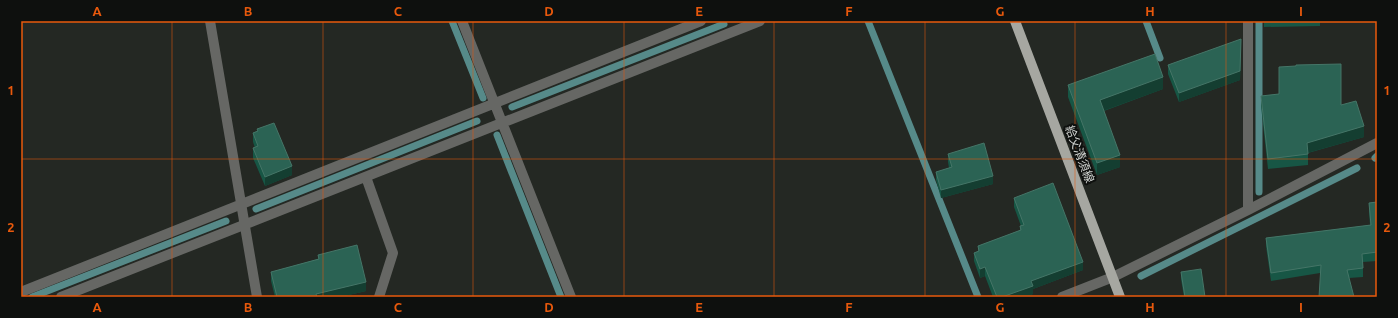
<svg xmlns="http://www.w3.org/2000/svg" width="1398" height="318" font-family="Ubuntu,'Noto Sans JP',sans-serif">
  <rect width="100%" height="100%" fill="#242823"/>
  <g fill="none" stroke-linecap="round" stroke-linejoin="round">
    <!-- stream -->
    <path stroke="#568a89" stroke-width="7" d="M452,21L483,98
      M868,21L978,297
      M1146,21L1160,58
      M1259,21V192
      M512,107L724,24
      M497,135L561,297
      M1375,158L1377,156
      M256,209L477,121
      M1141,276L1357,168
      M32,297L226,221"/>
    <!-- minor -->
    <path stroke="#666764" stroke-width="10" d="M210,21L257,297
      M462,21L571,297
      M366,177L393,253L379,297
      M1248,210V21
      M21,292L701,21
      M61,297L760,21
      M1062,297L1113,277L1248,210L1377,143"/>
    <!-- major -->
    <path stroke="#a6a7a1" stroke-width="10" d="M1015,21L1120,297"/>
  </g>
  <!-- wall -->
  <path fill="#175645" d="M1264,21H1320V26L1264,27Z
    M1241,48L1240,80L1179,102L1168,74V65Z
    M1068,85L1163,89L1104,111L1120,167L1097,175L1068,97Z
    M1279,94L1341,105L1364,137L1308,153V165L1268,169L1261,106V96Z
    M257,129L292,175L265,186L253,158V148H255L253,142V133L257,131Z
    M948,154L993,184L941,198L936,180V172L949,168L948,162Z
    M1014,198L1083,270L1033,289V294L1026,297H993L985,276L980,278L974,261V253L978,251V246L1020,231V226H1021L1014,207Z
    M1377,202V261L1363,262V277L1349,278L1320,273L1271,281L1266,246V238L1370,225L1369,211V203Z
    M318,255L366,291L340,297H275L271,281V272L318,259Z
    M1181,272L1205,297H1184L1181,279Z"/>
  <!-- shaded-wall -->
  <path fill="#143e31" d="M1241,39L1240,80L1179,102V93Z
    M1163,77V89L1100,112V100Z
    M1364,126V137L1307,153V143Z
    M1120,155V167L1097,175V163Z
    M292,166V175L265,186V177Z
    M993,176V184L941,198V190Z
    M1083,262V270L1033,289V294L1026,297H1002L1031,281Z
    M985,267V276L980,278V269Z
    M366,282V291L340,297H316V294Z"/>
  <!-- building -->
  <path fill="#2b6354" stroke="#457567" d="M1241,39L1240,71L1179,93L1168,65Z
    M1155,54L1163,77L1100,100L1120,155L1097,163L1068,85Z
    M1341,64V105L1356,101L1364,126L1307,143L1308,154L1268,159L1261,96L1279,94V67L1296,66V65Z
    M274,123L292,166L265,177L253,148L258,146L253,133L258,131L257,129Z
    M984,143L993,176L941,190L936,172L952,167L948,154Z
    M1053,183L1083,262L1031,281L1033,286L1002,297H997L985,267L980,269L974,253L979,251L978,246L1021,230L1020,226L1024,225L1014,198Z
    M1377,202V252L1362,254L1363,268L1347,270L1354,297H1319L1321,265L1271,273L1266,238L1371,225L1369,203Z
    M357,245L366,282L316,294L317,297H277L271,272L319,259L318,255Z
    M1201,269L1205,297H1185L1181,272Z"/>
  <!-- grid -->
  <path fill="none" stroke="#e8590c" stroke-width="1" stroke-opacity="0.55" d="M172,21V297M323,21V297M473,21V297M624,21V297M774,21V297M925,21V297M1075,21V297M1226,21V297M21,159H1377"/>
  <g text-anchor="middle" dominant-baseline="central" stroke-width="4" stroke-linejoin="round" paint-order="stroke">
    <!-- street labels -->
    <g font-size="12" fill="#d1d4d1" stroke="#0e100e">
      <text transform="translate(1080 154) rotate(69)">給父清須線</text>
    </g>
  </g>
  <!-- border -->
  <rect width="1398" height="318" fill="none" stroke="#0e100e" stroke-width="44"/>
  <rect x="22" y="22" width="1354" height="274" fill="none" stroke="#e8590c" stroke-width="1.5"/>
  <g font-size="13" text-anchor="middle" font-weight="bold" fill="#e8590c">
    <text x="97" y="16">A</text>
    <text x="248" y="16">B</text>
    <text x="398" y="16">C</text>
    <text x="549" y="16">D</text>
    <text x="699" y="16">E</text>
    <text x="849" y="16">F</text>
    <text x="1000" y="16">G</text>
    <text x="1150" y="16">H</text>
    <text x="1301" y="16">I</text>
    <text x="11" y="95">1</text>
    <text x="1387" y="95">1</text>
    <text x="11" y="232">2</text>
    <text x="1387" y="232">2</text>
    <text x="97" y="312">A</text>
    <text x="248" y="312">B</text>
    <text x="398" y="312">C</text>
    <text x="549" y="312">D</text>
    <text x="699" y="312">E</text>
    <text x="849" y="312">F</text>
    <text x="1000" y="312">G</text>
    <text x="1150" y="312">H</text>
    <text x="1301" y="312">I</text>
  </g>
</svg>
